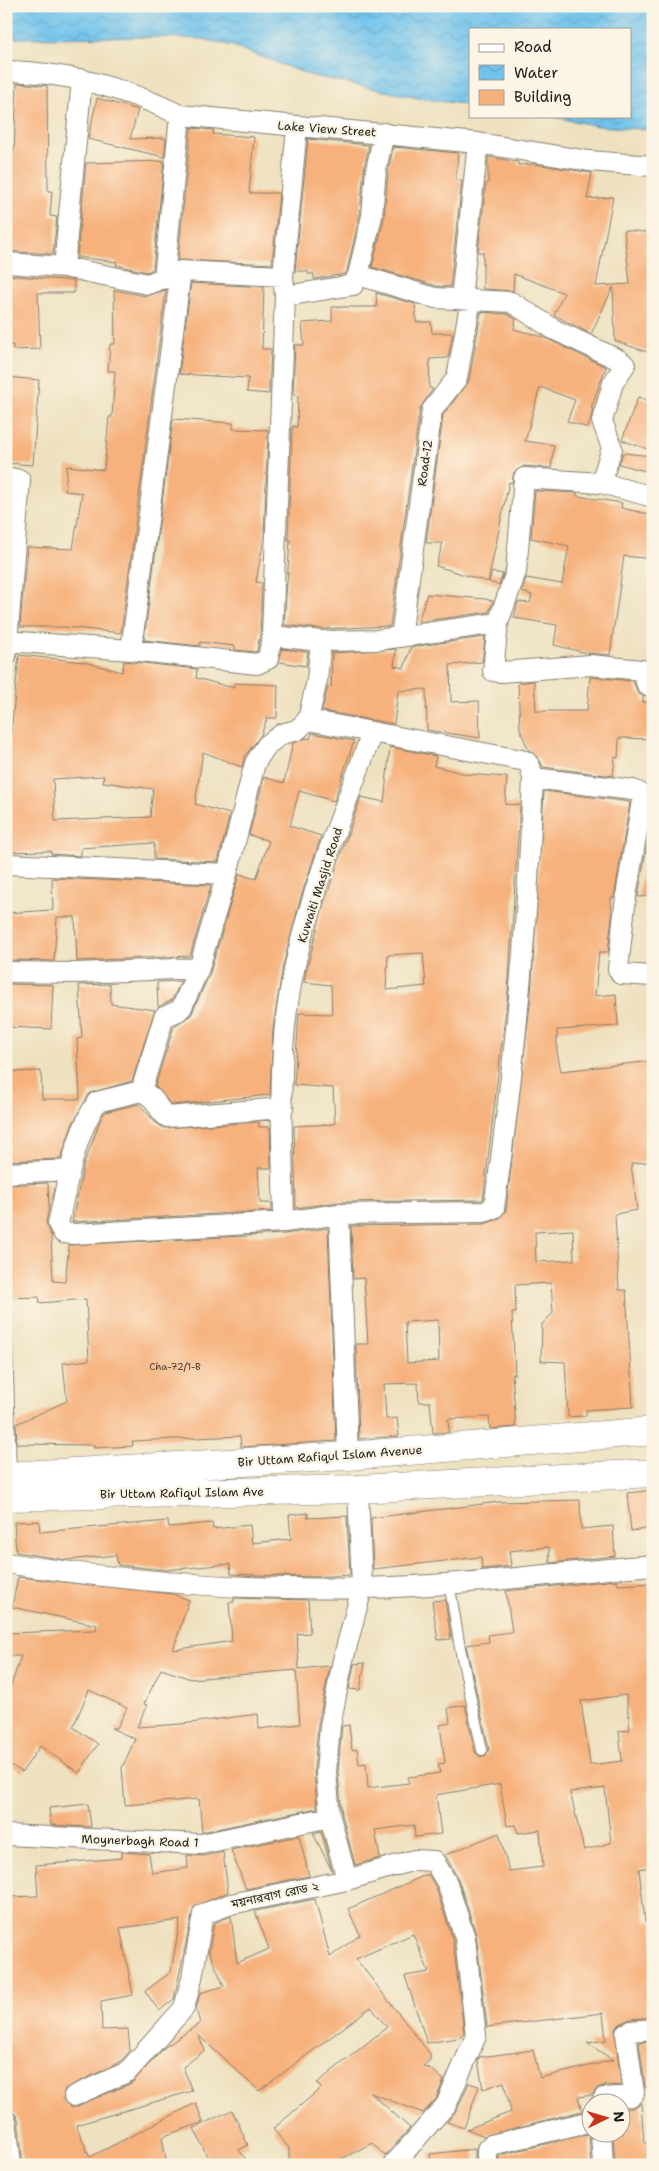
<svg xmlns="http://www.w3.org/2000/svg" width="659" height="2171" font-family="'Shantell Sans','Noto Sans Bengali',sans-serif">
  <defs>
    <pattern id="water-waves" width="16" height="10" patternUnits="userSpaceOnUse" patternTransform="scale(1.25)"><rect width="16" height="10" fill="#71c3ec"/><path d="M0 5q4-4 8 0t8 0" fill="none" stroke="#61a7ca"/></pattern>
  </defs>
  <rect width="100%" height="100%" fill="#fcf5e5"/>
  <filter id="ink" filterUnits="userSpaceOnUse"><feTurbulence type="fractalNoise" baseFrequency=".02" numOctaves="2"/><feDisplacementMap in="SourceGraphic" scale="10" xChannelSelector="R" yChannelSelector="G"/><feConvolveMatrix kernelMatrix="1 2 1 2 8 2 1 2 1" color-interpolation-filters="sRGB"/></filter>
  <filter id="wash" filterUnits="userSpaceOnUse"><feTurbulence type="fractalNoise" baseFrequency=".0096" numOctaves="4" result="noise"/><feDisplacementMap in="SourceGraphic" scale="20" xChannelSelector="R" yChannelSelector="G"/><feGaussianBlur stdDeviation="1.12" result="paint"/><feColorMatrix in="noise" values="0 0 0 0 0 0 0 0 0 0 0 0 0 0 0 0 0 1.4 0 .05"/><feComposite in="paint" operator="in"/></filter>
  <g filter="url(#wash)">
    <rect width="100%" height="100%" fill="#eee1c0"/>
    <!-- water -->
    <path fill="url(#water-waves)" stroke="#467084" d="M6,6H653V130L598,126L549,116H630V29H470V105L418,98L309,75L233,46L203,39L162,37L6,38Z"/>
    <g id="blocks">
      <!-- building -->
      <path fill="#f6b17b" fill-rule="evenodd" d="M17,83L47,86L48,191H52L50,216L57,217L53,254L6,251L9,152H14Z
        M97,98L138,110L130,139L166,138L164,157L88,139Z
        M191,128L214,130L213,134L254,137L249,193H279L272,264L178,260Z
        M308,139L369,145L364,169L360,214L347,271L345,274L314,279V274H308V271H295Z
        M393,147L458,153L456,180L462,181L450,287L437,286L372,267L384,219L388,172Z
        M488,157L518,162V165L535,164L592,173L587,199L613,197L596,286L630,284L624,230L653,233V354L615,341L613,287L591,334L554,315L564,293L514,274L513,291L483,289V252H478L486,183H488Z
        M164,161L153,269L147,272L116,265L117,262L77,257L86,163Z
        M6,275L74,281V293H38L40,349L13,350V345H6Z
        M191,283L264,287L262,349H271L269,394L247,392L248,378L179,374Z
        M114,290L146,296L166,290L121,633L65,627H20L27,547L73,549L82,493L65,491L67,466L104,470L109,417H112L115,371H108L110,344H115Z
        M376,293L415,304L416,322H431L432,333H453L448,358L430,359L429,388L433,389L420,408L390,626L322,629L284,625L290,540H288L292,431L293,426L297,427L298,395H293L295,345H304L302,323L332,321V307H377Z
        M481,312L507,314L516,319L514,329L543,337L606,367L591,408L593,409L588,428L567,421L575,400L540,387L525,441L554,445L551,468L524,466L514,472L512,483L509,482L488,582L436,566L443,543H426L443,415L469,381Z
        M6,377L39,380L33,465L6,463Z
        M638,397L653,402V451L622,440Z
        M173,419L233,423V429L268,430L264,538L256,582L262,583L260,635L257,651L255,652L235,650V646L200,642V646L144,640Z
        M623,453L653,456V473L619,464Z
        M535,491L577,493V496L622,503L621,508L653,515V559L624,556L610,655L587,653L554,645L557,625L514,618L518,602L530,603L532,595L522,592L526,578L562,584L569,546L531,538Z
        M492,572L503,574L499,585L489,582Z
        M427,594L485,599L493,601L489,612L418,622Z
        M485,637L482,662L450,665L451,702L479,701L480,738L427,730L426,689L398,691L394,724L322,711L328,686L331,687L332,653L396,649L394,666L404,668L411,647Z
        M282,649L308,652L306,666L279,662Z
        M19,655L84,662L122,672L124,661L197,669L196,678L234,688V683L278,685L277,718H267L261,735L245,756L242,767L203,752L195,804L230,814L218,862L154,859V843L81,848V856L51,854V851L6,852V827L11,826L6,770V732H11ZM104,776L103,782L153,789L150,817L55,821L53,779Z
        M590,677L633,681L638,693L643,696V702H653V739L619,738L618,758L615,757L613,776L543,767L539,759L528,749L520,729L518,683L534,681L536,711H587Z
        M312,733L354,741L334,801L299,791L290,826L321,836L301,897L283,966L273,1028L270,1095L171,1105L155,1086L174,1026L191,1015L210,973L239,874L256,879L269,841L249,835L264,777L284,783L293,743L306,738L310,739Z
        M390,747L436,756L434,766L466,774L507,777L505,804L520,805L508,992L483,1200L339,1202L296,1208L294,1126L335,1124L333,1088L294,1085L299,1013L332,1014L331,985L304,982L306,971L324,903L361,797L384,802ZM423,953L426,986L386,990L388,955Z
        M544,791L630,802L614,898H611L612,916L608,952H599L595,996L616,994L618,1026L557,1030V1051L561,1071L653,1061V1161L631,1164L637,1210L615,1214L619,1290H626L633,1407L586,1410V1416L568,1417L565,1362L541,1361L542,1324L553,1313L551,1283L515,1285L516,1313H512L515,1374H512L516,1427L490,1429L489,1417L448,1419L449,1432L433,1433L430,1402H419L418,1383L384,1384L386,1419L397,1418L399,1436L359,1439L356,1344H368L364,1278L353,1279L351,1226L484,1224L499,1219L506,1210L531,995ZM573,1230L574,1260L536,1262L535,1232ZM438,1320L439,1361L407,1363L405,1322Z
        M653,809V896L638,897Z
        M52,878L211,885L190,956L77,961L75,917H57L54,961L7,960L6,913L53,910Z
        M181,981L172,1000L158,1007L157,982Z
        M6,984L53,985L51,1029L6,1027Z
        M110,984L111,1004L155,1010L132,1081L90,1093L72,1125L61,1159L6,1161V1072L41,1071L42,1099H80L77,1039L82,1038L79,985Z
        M139,1104L155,1122L164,1128L259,1122V1127H270L271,1168H258L260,1203H272V1211L72,1222L84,1164L100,1121L105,1112Z
        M48,1183L49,1207L46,1222L51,1236L53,1281L65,1282L69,1245L285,1234L328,1228L336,1441L241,1447L240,1436L132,1441L133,1446L94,1448V1445L17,1444L16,1424L67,1401L63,1363L89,1360L86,1299L40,1303L39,1297L6,1298V1185Z
        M653,1490V1528L631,1531L627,1493Z
        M580,1500L581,1529L613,1526L615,1556L550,1563L549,1547L509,1551L511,1566L482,1569L481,1557L373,1569L371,1518L499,1502Z
        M308,1513V1518L347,1516L350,1575L312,1577L231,1574L230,1564L165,1570L118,1565L116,1555L67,1560L16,1552L14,1522L39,1521L40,1532L168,1521L169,1527L212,1523L213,1529L250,1525L252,1543L291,1539L289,1515Z
        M18,1577L173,1594L189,1600L173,1650L232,1641L229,1602H234V1598L308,1600L310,1633L297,1634L299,1669L330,1666L318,1725L314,1771L317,1808L202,1832L199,1799L125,1805L122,1768L135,1739L111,1728H117L127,1708L89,1690L73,1727L98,1744L79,1773L40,1746L22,1772L6,1762V1700L21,1656H6V1633L96,1630L97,1625L12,1607ZM161,1669L191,1679L296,1670L300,1724L259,1729L258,1714L182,1724L137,1727L147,1705L144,1704Z
        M617,1580L618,1585L653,1583V1790H648L653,1821V1866L639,1869L645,1921H653V2017L630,2019L620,2024L615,2029L621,2085L603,2086L597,2088L592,2095L578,2097L582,2111L484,2136L467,2129L511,2112L504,2082L483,2089L478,2061L480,2057L533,2050L540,2078L613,2060L587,2043L606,2040L603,2013L487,2027L476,1934L458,1879L445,1855L499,1833L509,1871L543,1867L540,1830L518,1833L515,1825L507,1826L500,1784L436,1795L441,1834L415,1837L414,1825L375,1830L380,1858L355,1865L342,1815L338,1772L342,1726L349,1725L352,1750L357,1749L359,1764L366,1763L368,1788L409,1783L408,1777L440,1773L438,1764L445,1763L440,1725L450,1723L448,1708L465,1705L475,1752L480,1757L486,1755L489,1749L466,1645L489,1642L488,1635L512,1632L506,1591ZM626,1695L630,1730L619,1731L622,1761L590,1765L581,1701ZM605,1788L611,1843L584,1850L570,1792Z
        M445,1600L451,1639L438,1640L432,1601Z
        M365,1663L360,1690L349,1689L354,1664Z
        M88,1804L91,1827L51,1825L49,1808Z
        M321,1831L332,1871L313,1833Z
        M299,1836L309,1876L246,1889L231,1850Z
        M122,1852L149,1854L152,1873L188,1868L187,1855L203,1856L223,1852L228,1892L194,1907L174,1999L159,2011L145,1991L171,1972L180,1920L120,1928L133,1995L101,2001L102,2030L128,2029L130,2051L120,2062L65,2089L63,2100L72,2108L132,2083L164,2048L200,2023L196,2009L200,1993L224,1986L209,1952L214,1923L231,1916L237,1963L269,1949L255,1911L315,1899L330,1957L360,1935L348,1909L428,1874L436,1888L453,1941L464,2033L458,2038L427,2043L405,1976L429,1972L413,1934L356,1959L430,2054V2060L423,2066L431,2069L444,2080L436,2099L423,2113L371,2093L410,2128L385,2156L372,2143L330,2165H289V2148L273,2129L321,2088L317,2083L387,2027L371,2007L259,2091L198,2035L205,2050L183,2067L192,2091L76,2125L90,2157L196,2103L203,2122L162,2137L167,2165H23L18,2119L15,2114L6,2109V2070H9L6,2054V1897L38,1896L36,1865L122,1858Z
        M653,2041V2086L645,2087L639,2042Z
        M469,2083L479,2086L464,2128L447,2122L457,2110Z
        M641,2103L644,2143L653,2142V2165H615L613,2134H622V2109L633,2108Z
        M232,2110L248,2145L239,2150L250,2165H211L194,2128Z
        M589,2134L591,2165H499V2155Z
        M475,2149V2164L431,2165L430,2154Z"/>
    </g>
  </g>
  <g filter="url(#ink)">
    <use href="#blocks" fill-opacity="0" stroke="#857e6e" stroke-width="1"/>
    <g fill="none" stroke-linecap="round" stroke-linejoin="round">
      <!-- lane casing -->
      <g stroke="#857e6e" stroke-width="12">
        <path id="lane" d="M6,1307L11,1476
          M449,1582L460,1648L482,1750"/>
      </g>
      <!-- street casing -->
      <g stroke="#857e6e" stroke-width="22">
        <path id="street" d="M6,71C68,72 125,88 180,115L478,143L589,161L653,166
          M6,263L64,267L148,284L181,271L283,276L285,296L353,285L358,275L435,298L511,302L555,330L619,360L625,365L613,383L602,421L612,448L601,483L653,497
          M64,267L82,79
          M358,275L372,216L376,170L384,133
          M283,276L297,127
          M164,279L180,115
          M461,299L478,143
          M6,477L20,480L6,656
          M601,483L524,478L516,572L498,623L493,671L501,672L590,665L642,670L647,685L653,687
          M272,636L321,641L377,640L498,623
          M401,637L432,410L457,378L471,299
          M6,641L131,650L257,664L268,659L272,636L285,296
          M321,641L317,680L308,720L297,730L282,734L267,745L255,763L227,874L199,968L182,1007L178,1011L164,1017L141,1091L97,1102C74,1137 67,1184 58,1224L63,1233L74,1234L284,1222L339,1214L348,1456
          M131,650L181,271
          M308,720L526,761L530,766L533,778C528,922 515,1065 494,1208L484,1212L339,1214
          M533,778L633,790L640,793L642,801L626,896L618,969L621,974L653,976
          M6,864L227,874
          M6,972L77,973L199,968
          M141,1091C160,1100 155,1108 167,1117L283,1108
          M6,1173L70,1170
          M284,1222C283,1153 277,1071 288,1003C302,910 340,821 372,733
          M358,1489L362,1588L343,1660L330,1726L326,1772L330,1817L347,1880L414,1860L434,1861L447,1883L465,1938L476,2036L446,2105L393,2165
          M6,1563C123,1581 243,1591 362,1588C459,1586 556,1573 653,1565
          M6,1835L201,1844L330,1817
          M74,2096L127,2072L184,2008L192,1978L203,1914L231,1904L347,1880
          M601,2104L604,2098L631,2096L634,2093L626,2034L631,2031L653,2029
          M6,2121L11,2165
          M601,2134L603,2165
          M487,2165V2149L491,2145L592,2121"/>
      </g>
      <!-- primary casing -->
      <g stroke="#857e6e" stroke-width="29">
        <path id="primary" d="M6,1476L348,1456L653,1431
          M6,1497L358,1489L653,1473"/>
      </g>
      <!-- lane -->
      <use href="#lane" stroke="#fff" stroke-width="10"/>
      <!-- street -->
      <use href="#street" stroke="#fff" stroke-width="20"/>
      <!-- primary -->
      <use href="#primary" stroke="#fff" stroke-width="28"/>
    </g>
  </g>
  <g text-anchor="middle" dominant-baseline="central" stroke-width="5" stroke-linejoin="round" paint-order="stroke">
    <!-- number labels -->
    <g font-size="10" fill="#524134">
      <text x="175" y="1366">Cha-72/1-B</text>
    </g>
    <!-- street labels -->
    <g font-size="12" fill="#1c1c1c" stroke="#fcf5e5">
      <text transform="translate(327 129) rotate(4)">Lake View Street</text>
      <text transform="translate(425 463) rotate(-82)">Road-12</text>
      <text transform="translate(320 885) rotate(-72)">Kuwaiti Masjid Road</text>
      <text transform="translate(330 1456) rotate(-4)">Bir Uttam Rafiqul Islam Avenue</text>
      <text transform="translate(182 1493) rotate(-1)">Bir Uttam Rafiqul Islam Ave</text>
      <text transform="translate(140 1841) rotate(2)">Moynerbagh Road 1</text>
      <text transform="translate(275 1895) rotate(-12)">ময়নারবাগ রোড ২</text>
    </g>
  </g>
  <!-- margin -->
  <rect width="659" height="2171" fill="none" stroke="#fcf5e5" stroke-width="25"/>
  <!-- legend -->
  <rect x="469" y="28" width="162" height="90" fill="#fcf5e5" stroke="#a29e95"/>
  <rect x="479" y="44" width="25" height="8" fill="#ffffff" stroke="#a29e95"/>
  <text x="514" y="52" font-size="15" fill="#1c1c1c">Road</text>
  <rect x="479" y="65" width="25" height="15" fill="url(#water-waves)" stroke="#a29e95"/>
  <text x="514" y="78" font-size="15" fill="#1c1c1c">Water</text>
  <rect x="479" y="90" width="25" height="15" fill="#f6b17b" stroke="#a29e95"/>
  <text x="514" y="102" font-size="15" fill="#1c1c1c">Building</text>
  <!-- north arrow -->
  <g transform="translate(606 2118) rotate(85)"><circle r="24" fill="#fcf5e5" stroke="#a29e95"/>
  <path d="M0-4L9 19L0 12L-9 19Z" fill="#c8321e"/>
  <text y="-8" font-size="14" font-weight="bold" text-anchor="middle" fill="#1c1c1c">N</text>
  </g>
</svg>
